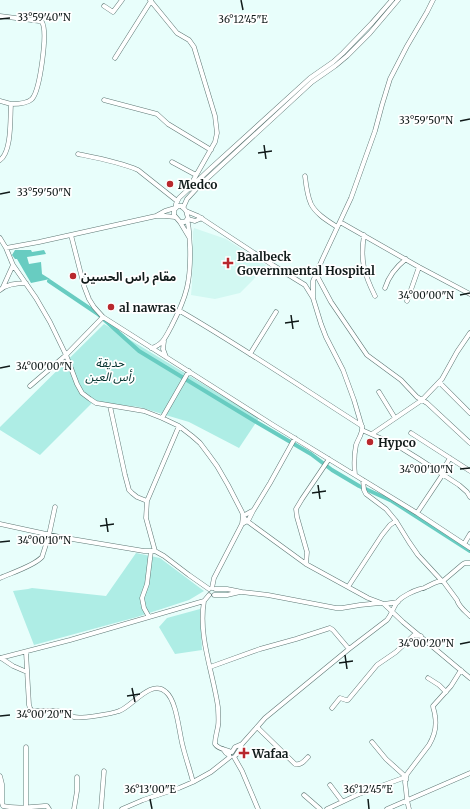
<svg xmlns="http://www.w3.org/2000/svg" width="470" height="809" font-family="Merriweather,'Noto Sans Arabic',serif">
  <rect width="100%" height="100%" fill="#e8fefb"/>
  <!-- built -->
  <path fill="#d2f8f2" d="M194,228L226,239L266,265L253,280L240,293L215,299L191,295L192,284L193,232Z"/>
  <!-- green -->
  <path fill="#aeede5" d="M104,324L259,418L239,448L189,422L139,407L93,402L40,455L0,430V427Z
    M136,553L160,558L204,591L189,600L137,617L34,645L13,591L28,589L32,588L106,596Z
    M200,609L202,650L175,654L159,627L167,618Z"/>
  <!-- water -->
  <path fill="#68ccc1" d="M15,250H31L32,252L44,250L46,254L27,257L29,264L41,262L42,274L50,279L31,283L17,259H15L12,255Z"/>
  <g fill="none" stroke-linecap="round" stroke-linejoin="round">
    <!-- canal -->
    <path stroke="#68ccc1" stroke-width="4" d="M49,281L98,314L139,351L258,423L311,454L332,470L359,486L392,501L470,551"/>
    <!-- minor casing -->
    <g stroke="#5f7875" stroke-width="5">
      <path id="minor" d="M150,0L177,33L189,40L194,47L215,116L217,133L215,142L190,186
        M104,6L113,12L122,0
        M0,16L39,21L42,22C48,32 40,90 32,99C27,104 17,104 11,104C10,118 12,152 0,160
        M115,58L151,1
        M104,100L157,114L168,124L211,150
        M0,101L11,104
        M78,154C98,158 120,162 138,170L177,201
        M172,162L196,175
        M305,176C306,185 307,195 311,204C316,214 328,221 337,227
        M178,206H182L186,211L188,218L185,222H180L174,215V210Z
        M176,207V204L179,198L211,168L310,78L333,62L343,53L372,23L392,0
        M183,208L187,199L198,187L312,82L335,66L347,56L370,33L398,0
        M186,211L198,216L271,264L305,285L313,298L321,324L326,337L343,370L354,400L362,427C363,433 358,439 356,445C354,455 354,465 355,475
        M156,216L165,211L175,208
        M188,219L195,221L202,218
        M180,222L189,237
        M340,222L419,267L470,294
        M71,235L84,286L89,299L94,307L103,317L273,425L417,513L470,548
        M364,235C360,260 364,274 375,296
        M0,238L6,248L13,265L36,298L50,322L66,355L77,384L82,393L90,399L96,403L144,411L162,418L179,426L192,436L200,443L209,455L217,466L228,485L242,512L244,518L247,521L306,564L368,598L384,604L403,622L470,678
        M6,248L39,242L156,216H165L175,217
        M316,274L331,302L367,355L401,380L417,397L427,403L470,443
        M3,287L13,265
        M385,288C389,275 396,267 406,259
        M0,290C7,284 18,283 26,283
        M313,298V281L322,260L351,198L375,131L382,105L390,79L407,46L427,12L433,0
        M407,301L419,267
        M180,311C242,347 301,387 362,426
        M164,341L163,349L166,357
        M151,348C163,345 166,336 171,327C187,296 191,281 190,247C189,238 190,229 187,220
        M250,354L276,312
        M439,382L470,413
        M30,386L66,355L103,317
        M379,392L395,418
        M110,406L125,475L129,490L132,493L137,497L147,501
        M162,418L189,371
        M362,430L398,446L419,459L459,485L467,492L470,497
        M411,433L470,471
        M372,434L422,400L442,379L457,352L470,333
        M441,473L450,458
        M363,480L364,490L366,494L386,509L396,521L409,542L418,555L442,581
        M417,513L443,474
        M0,524L60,537L144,551H155L164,556L189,575L209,589
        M242,524L247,521L249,519L253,511L270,483L295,438
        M464,544L470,534
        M155,551L146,518L147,501L179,426
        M470,563H465L463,564L443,581L457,600C459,607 465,611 470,616
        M306,564L307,552L297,517L296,509L302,499L329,459
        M0,578C11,573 34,566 42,557L49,535L55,507
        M348,587L382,535L390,525L396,521
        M212,588L214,578L242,524L243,516L252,511
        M215,589H227L242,592L268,595L336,608H342L360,605L380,603
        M214,595H227L240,592
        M204,601C198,637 213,672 218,707C218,714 219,720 218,726C217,732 215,738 215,744C219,750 226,749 231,752
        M384,604L398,602
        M149,617L144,608L142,598L147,584L151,551
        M26,652L29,705L30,708L32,711C42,711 53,709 63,712C67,712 70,716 74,717C81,719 111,714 119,711C132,707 151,678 166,692C177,701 179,733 183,747C186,759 190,770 193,782
        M0,658L70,640L204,601L209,595
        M1,658L13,666L27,672
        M210,667L260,649L296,639L330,628L333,630L349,649
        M428,678L439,685L446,692
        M332,708L340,698L346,700H348L377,665L396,652L414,635L421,636
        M257,727L295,764C301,766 305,760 308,757
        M372,742L386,759L406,777
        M26,747V807
        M223,749L226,753L229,755
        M232,752L235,747L242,744
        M236,755L240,749L242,744L265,718L349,649L387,620C392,614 393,607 398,601C403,596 413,591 420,589C425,587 420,590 426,587C431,585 437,580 443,581
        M234,757L242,771L258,809
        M0,776L2,784V803L3,806C16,809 31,807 44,806H47L49,809
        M330,785L342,801
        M304,795L320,809
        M74,809L77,791V777
        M101,809L104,771
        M122,809L143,800L179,788L193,782L211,772L230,757
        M327,809L359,794L403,778L406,780
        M387,809L470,773
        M409,809L407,800L406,790L405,782L407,774L429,745C435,735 437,727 435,716C435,712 433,709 433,706L451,686L461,670"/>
    </g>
    <!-- minor -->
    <use href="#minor" stroke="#fff" stroke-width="4"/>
  </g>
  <!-- ticks -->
  <path fill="none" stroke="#111b1a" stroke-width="1.5" d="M241,0L243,10M0,19L10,18M460,121L470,119M264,145L266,159M258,153L272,151M0,194L10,192M460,295L470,293M291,315L293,329M285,323L299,321M0,368L10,366M460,469L470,468M318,485L320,499M312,493L326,491M106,518L108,532M100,526L114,524M0,542L10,541M460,644L470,642M345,655L347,669M339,663L353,661M132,688L135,702M127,696L140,694M0,716L10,715M150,799L152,809M368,799L369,809"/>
  <!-- markers -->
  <g fill="#b8282d" stroke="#fff" stroke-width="1.5">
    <circle cx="170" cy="184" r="4"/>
    <path d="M226 257h4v4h4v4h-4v4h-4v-4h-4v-4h4z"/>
    <circle cx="73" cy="276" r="4"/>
    <circle cx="111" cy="307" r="4"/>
    <circle cx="370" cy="442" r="4"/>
    <path d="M242 747h4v4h4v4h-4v4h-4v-4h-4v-4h4z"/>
  </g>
  <g text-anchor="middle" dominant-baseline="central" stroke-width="3.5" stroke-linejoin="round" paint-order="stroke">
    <!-- poi labels -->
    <g font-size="12" font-weight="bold" fill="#111b1a" stroke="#fff" text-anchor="start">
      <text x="178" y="184">Medco</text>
      <text x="237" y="256">Baalbeck<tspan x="237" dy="14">Governmental Hospital</tspan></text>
      <text x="81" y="276">مقام راس الحسين</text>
      <text x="119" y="307">al nawras</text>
      <text x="378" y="442">Hypco</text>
      <text x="252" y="753">Wafaa</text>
    </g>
    <!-- park labels -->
    <g font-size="12" font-style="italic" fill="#00312d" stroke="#fff">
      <text x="110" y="362">حديقة<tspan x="110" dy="14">رأس العين</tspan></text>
    </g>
  </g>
  <g font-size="10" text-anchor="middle" fill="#111b1a" stroke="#fff" stroke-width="3.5" stroke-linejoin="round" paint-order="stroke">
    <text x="44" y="21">33°59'40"N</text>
    <text x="243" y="23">36°12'45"E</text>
    <text x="426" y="124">33°59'50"N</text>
    <text x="44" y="196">33°59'50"N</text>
    <text x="426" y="299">34°00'00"N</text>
    <text x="44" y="370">34°00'00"N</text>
    <text x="426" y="473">34°00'10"N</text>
    <text x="44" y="544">34°00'10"N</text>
    <text x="426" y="647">34°00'20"N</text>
    <text x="44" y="718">34°00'20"N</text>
    <text x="150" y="793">36°13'00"E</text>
    <text x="368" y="793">36°12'45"E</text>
  </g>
</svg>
